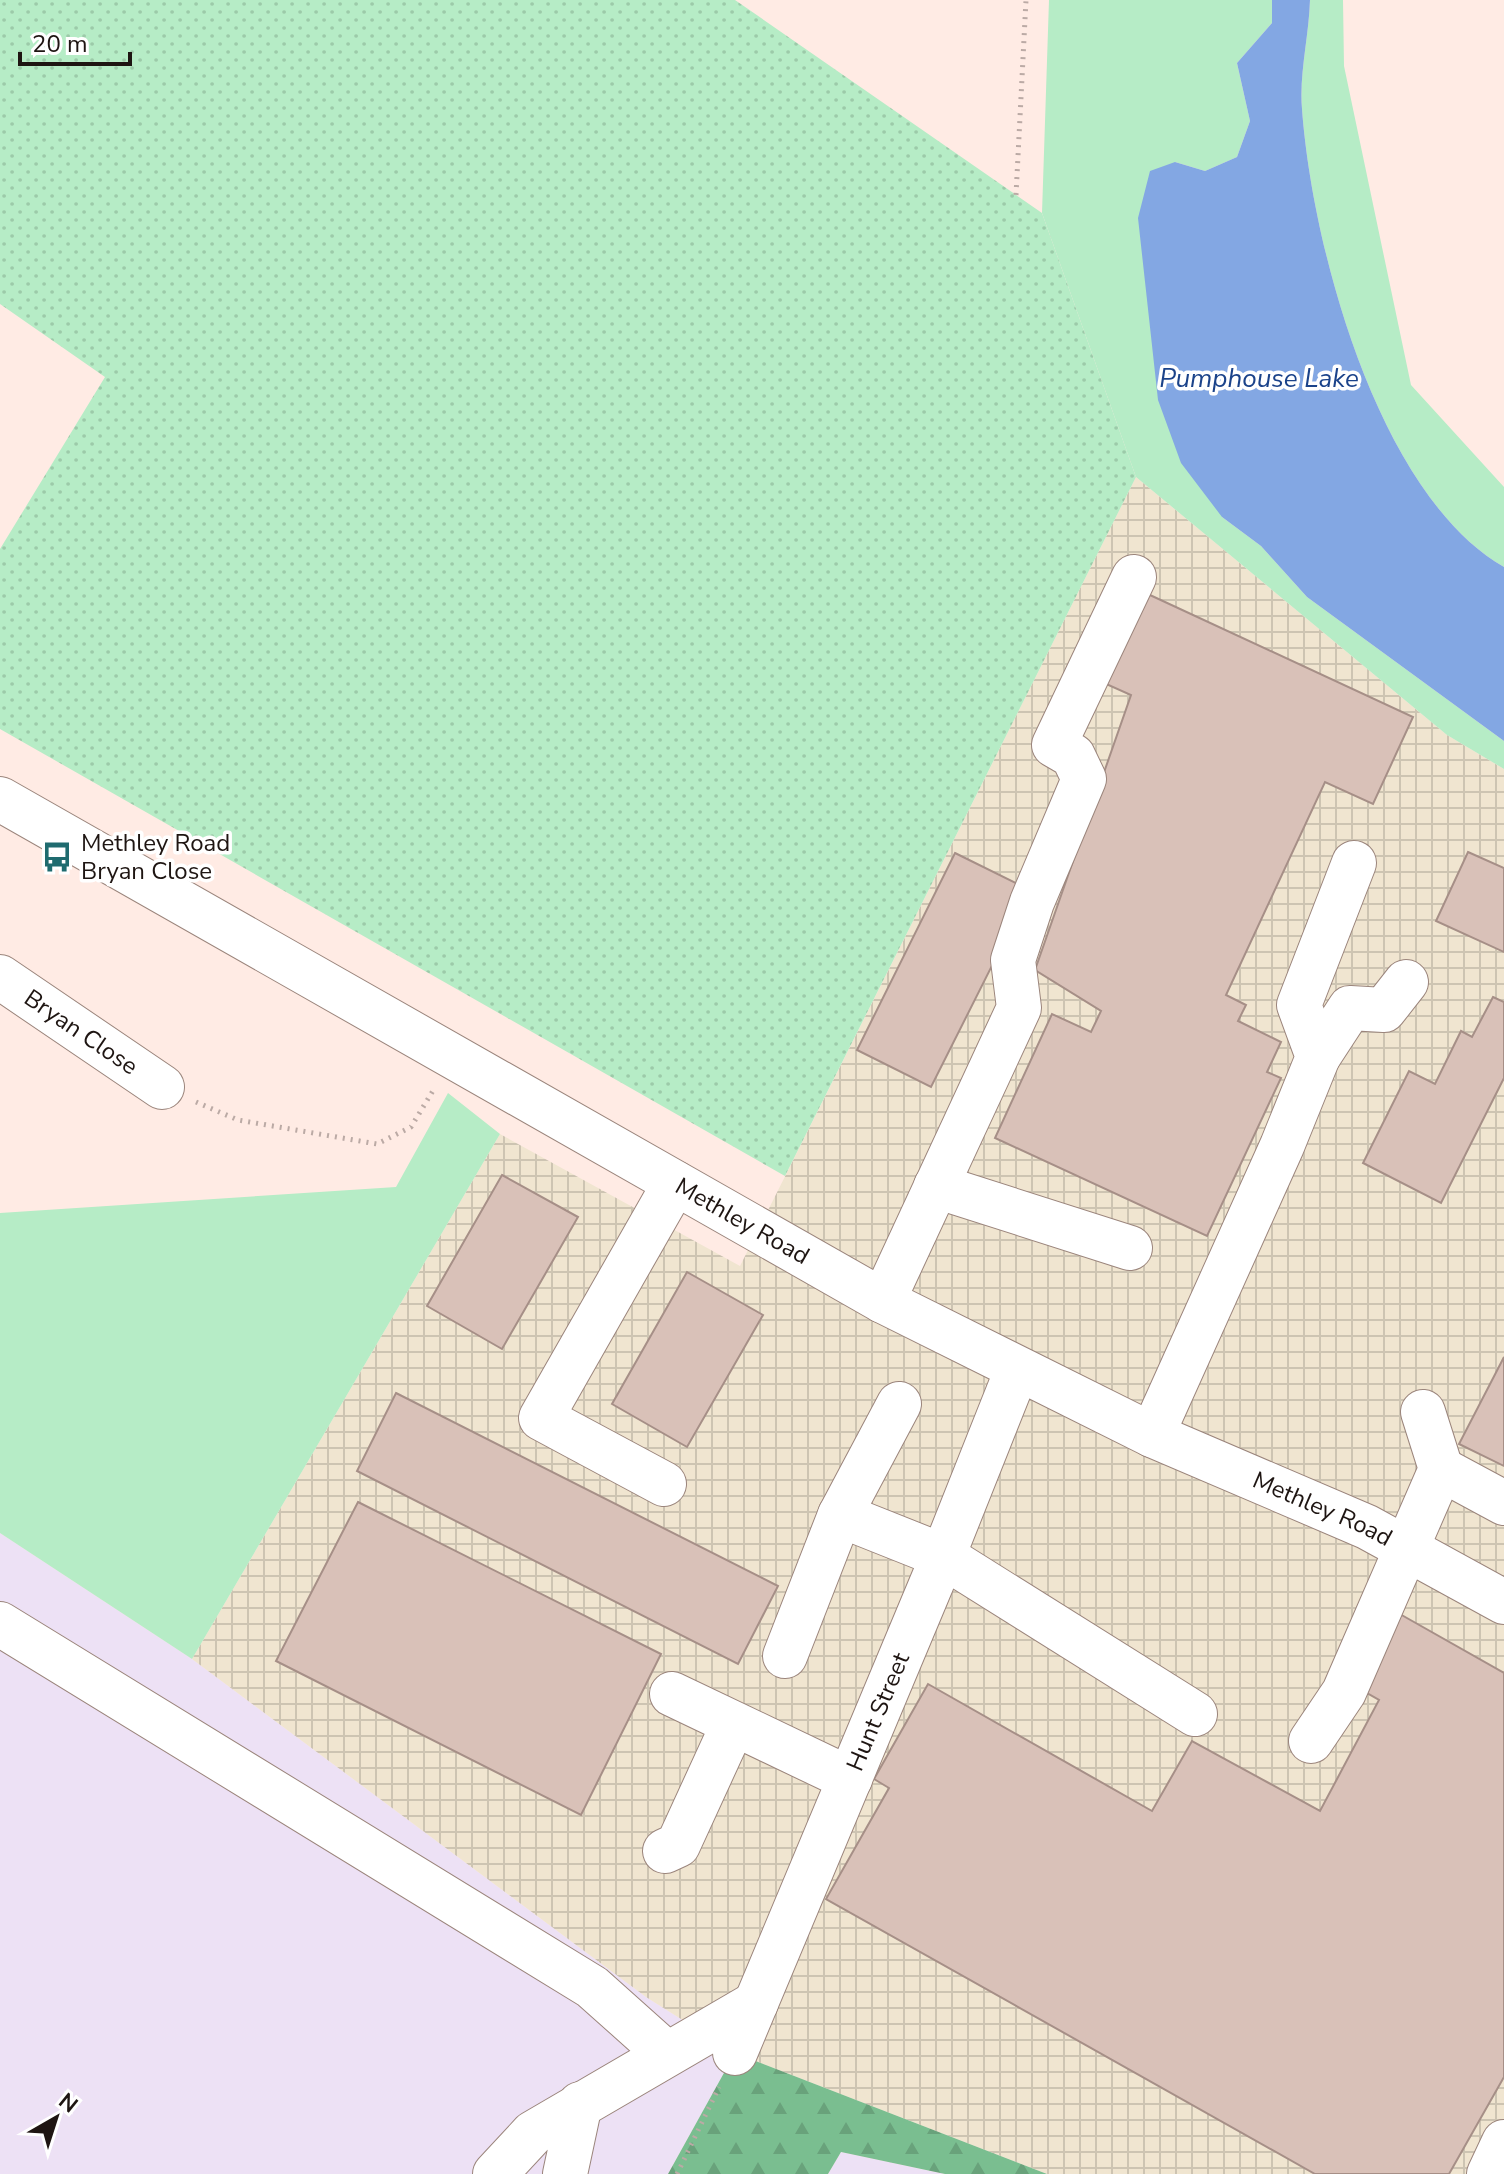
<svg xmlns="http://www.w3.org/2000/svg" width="1504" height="2174" font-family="'Nunito Sans',sans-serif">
  <defs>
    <pattern id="industrial-grid" width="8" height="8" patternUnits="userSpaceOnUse" patternTransform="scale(2)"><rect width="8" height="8" fill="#f0e5d0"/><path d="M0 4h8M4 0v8" fill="none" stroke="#cdc4b2"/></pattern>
    <pattern id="forest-firs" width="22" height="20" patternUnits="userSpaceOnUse" patternTransform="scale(2)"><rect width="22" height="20" fill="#7abe90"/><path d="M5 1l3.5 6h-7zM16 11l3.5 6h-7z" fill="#69a27b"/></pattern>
    <pattern id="park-dots" width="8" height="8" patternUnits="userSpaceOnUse" patternTransform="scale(2)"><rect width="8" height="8" fill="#b6ecc6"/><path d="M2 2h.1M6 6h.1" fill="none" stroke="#9ccaa9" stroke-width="1.8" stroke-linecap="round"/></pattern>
  </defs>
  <rect width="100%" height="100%" fill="#ffebe4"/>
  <!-- commercial -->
  <path fill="#ede1f5" d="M0,1533L192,1659L646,1997L735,2053L668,2174H0Z
    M841,2152L945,2174H828Z"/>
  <!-- industrial -->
  <path fill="url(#industrial-grid)" d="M1136,477L1447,735L1504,769V2174H1047L735,2053L646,1997L192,1659L500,1134L740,1266Z"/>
  <!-- grass -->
  <path fill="#b6ecc6" d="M1049,0H1272V23L1237,63L1250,121L1237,157L1205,171L1175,162L1222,517L1261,546L1307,597L1504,741V769L1447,735L1136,477L1042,213Z
    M1310,0H1343L1344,66L1411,385L1504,487V567C1378,495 1312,246 1302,109C1299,74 1309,36 1310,0Z
    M448,1093L500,1134L192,1659L0,1533V1213L396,1187Z"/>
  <!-- forest -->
  <path fill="url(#forest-firs)" d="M735,2053L1047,2174H945L841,2152L828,2174H668Z"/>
  <!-- park -->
  <path fill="url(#park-dots)" d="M0,0H735L1042,213L1136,477L785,1176L0,729V549L105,377L0,304Z"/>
  <!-- water -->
  <path fill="#83a7e3" d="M1272,0H1310C1309,36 1299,74 1302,109C1312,246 1378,495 1504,567V741L1307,597L1261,546L1222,517L1181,463L1158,400L1138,218L1150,171L1175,162L1205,171L1237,157L1250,121L1237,63L1272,23Z"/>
  <!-- building -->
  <path fill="#d9c1b8" stroke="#a68f87" stroke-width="2" d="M1137,589L1413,717L1373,804L1325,782L1226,995L1246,1005L1238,1021L1281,1042L1267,1072L1281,1078L1207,1236L995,1138L1052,1014L1091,1032L1101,1011L1035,970L1131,695L1095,679Z
    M1468,852L1504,868V952L1436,921Z
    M955,853L1030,890L931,1087L857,1050Z
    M1493,997L1504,1002V1078L1441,1203L1363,1163L1409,1071L1435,1084L1461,1031L1472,1037Z
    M502,1175L578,1217L502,1349L427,1306Z
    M687,1272L763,1315L687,1447L612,1404Z
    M1504,1357V1466L1459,1444Z
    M396,1393L778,1586L738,1664L357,1471Z
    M358,1502L661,1654L581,1815L276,1661Z
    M1391,1609L1504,1673V2077L1449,2174H1315L826,1899L889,1788L874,1779L928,1684L1152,1811L1192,1741L1320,1811L1379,1700L1360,1689Z"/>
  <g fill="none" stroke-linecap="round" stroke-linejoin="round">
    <!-- minor casing -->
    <g stroke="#9b857c" stroke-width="46">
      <g id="minor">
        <path id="s1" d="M0,977L162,1087"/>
        <path d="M1318,1057L1350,1008L1384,1010L1406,982"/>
        <path d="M936,1186L1130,1248"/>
        <path d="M883,1301L1019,1008L1013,960L1032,902L1084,779L1073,756L1054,745L1134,577"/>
        <path d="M899,1404L840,1515L943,1556L1195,1714"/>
        <path d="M1152,1435L1282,1146L1318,1057L1299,1005L1354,863"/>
        <path d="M1441,1469L1504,1503"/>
        <path d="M664,1484L541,1418L675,1183"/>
        <path d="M0,1624L592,1987L667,2054"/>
        <path d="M785,1656L840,1515"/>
        <path d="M672,1694L850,1779"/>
        <path d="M1311,1741L1344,1692L1441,1469L1423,1412"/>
        <path d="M665,1851L678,1845L733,1725"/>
        <path id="s2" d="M735,2053L943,1556L1017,1370"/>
        <path d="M495,2174L533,2133L756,2003"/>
        <path d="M565,2174L580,2104"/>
        <path d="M1489,2174L1504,2142"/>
      </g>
    </g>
    <!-- major casing -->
    <g stroke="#9b857c" stroke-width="46">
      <g id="major">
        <path id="s3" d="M0,799L883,1301L1152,1435L1367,1527L1504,1602"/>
      </g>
    </g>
    <!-- path -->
    <path stroke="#bbaaa5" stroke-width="5" stroke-dasharray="2 6" stroke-linecap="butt" d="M1016,195L1026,0
      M196,1102L238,1120L377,1144L411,1127L434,1089
      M677,2174L719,2087"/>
    <!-- minor -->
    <use href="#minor" stroke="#fff" stroke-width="44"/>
    <!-- major -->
    <use href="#major" stroke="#fff" stroke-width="44"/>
  </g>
  <!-- icons -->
  <defs>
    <g id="bus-bare" transform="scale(2.4)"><path d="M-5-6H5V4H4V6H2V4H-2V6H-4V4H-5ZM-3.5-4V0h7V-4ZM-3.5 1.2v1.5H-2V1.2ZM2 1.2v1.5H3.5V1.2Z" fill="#1f6b6f" stroke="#fff" stroke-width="2.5" paint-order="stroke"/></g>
  </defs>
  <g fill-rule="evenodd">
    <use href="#bus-bare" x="57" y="857"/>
  </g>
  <g text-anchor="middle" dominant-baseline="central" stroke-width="7" stroke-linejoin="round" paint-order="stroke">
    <!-- poi labels -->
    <g font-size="24" fill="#1e1512" stroke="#fff" text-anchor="start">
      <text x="81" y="843">Methley Road<tspan x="81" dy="28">Bryan Close</tspan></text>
    </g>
    <!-- street labels -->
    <g font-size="24" fill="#1e1512" stroke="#fff">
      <text stroke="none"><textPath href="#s1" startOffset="98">Bryan Close</textPath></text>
      <text stroke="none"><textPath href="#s3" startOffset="854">Methley Road</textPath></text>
      <text stroke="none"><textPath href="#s3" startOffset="1502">Methley Road</textPath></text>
      <text stroke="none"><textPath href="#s2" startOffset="370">Hunt Street</textPath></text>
    </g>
    <!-- water labels -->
    <g font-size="26" font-style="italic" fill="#1b438a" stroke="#fff">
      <text x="1259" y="378">Pumphouse Lake</text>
    </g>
  </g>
  <!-- north arrow -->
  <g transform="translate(56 2118) rotate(39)" stroke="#ffffff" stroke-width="6" paint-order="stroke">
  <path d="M0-6L14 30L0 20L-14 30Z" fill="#1e1512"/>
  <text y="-12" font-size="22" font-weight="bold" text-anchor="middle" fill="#1e1512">N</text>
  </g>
  <!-- scale -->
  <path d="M20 52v12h110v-12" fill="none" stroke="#1e1512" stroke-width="4"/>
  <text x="32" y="52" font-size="24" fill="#1e1512" stroke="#ffffff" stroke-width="6" paint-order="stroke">20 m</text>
</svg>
